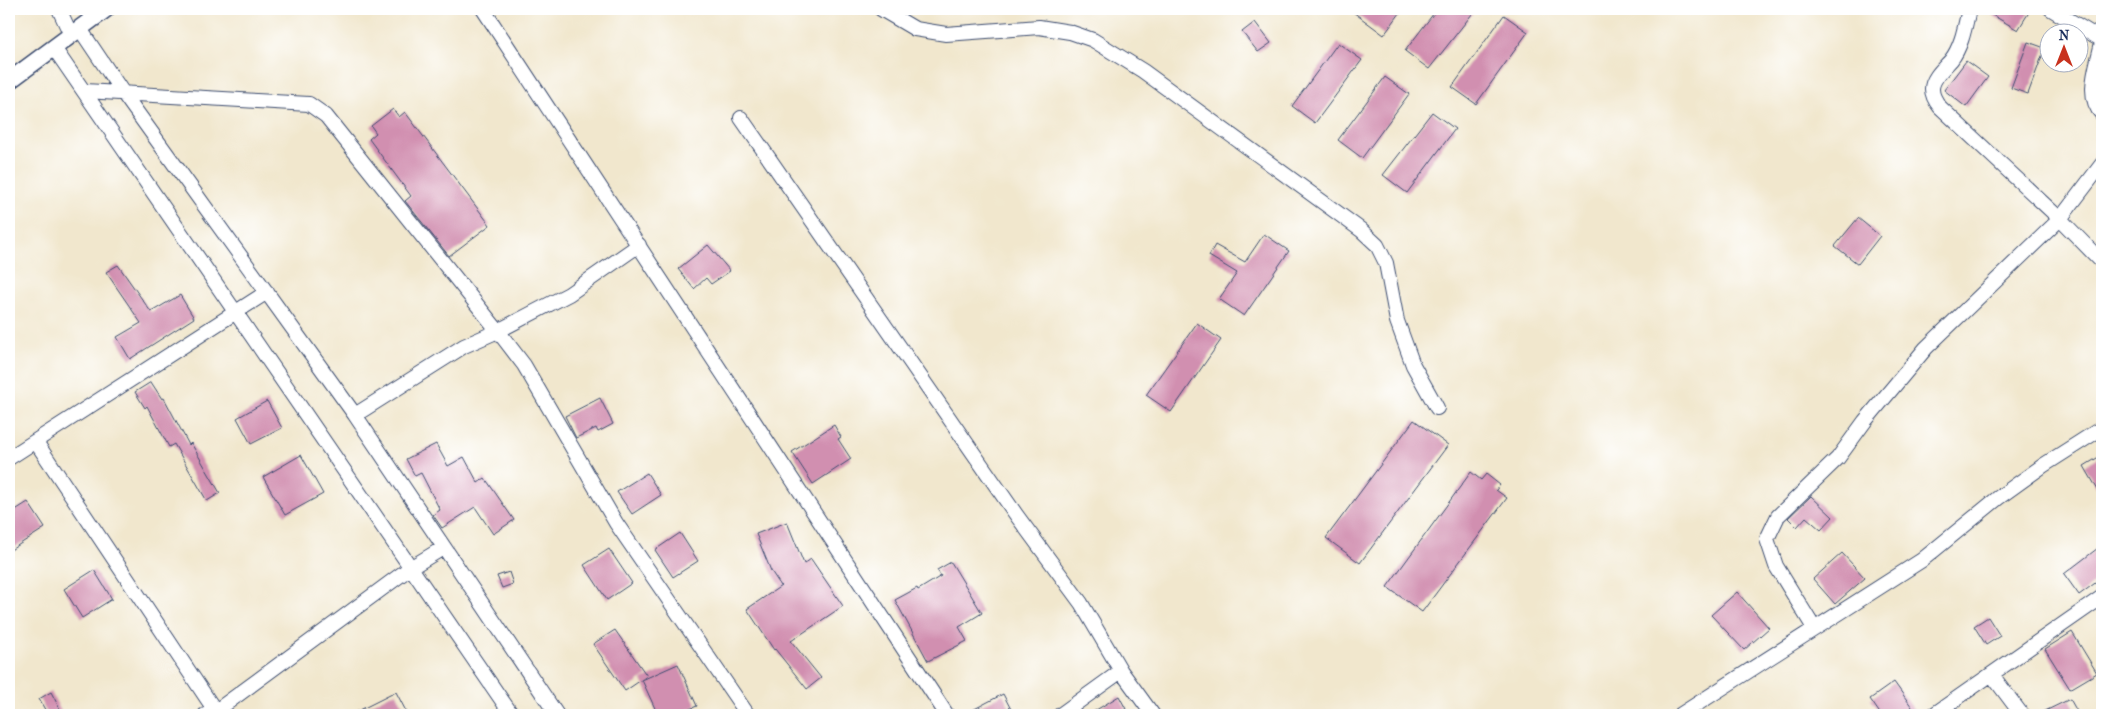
<svg xmlns="http://www.w3.org/2000/svg" width="2111" height="724" font-family="'IM FELL French Canon',serif">
  <rect width="100%" height="100%" fill="#fff"/>
  <filter id="ink" filterUnits="userSpaceOnUse"><feTurbulence type="fractalNoise" baseFrequency=".02" numOctaves="2"/><feDisplacementMap in="SourceGraphic" scale="10" xChannelSelector="R" yChannelSelector="G"/><feConvolveMatrix kernelMatrix="1 2 1 2 8 2 1 2 1" color-interpolation-filters="sRGB"/></filter>
  <filter id="wash" filterUnits="userSpaceOnUse"><feTurbulence type="fractalNoise" baseFrequency=".0096" numOctaves="4" result="noise"/><feDisplacementMap in="SourceGraphic" scale="20" xChannelSelector="R" yChannelSelector="G"/><feGaussianBlur stdDeviation="1.12" result="paint"/><feColorMatrix in="noise" values="0 0 0 0 0 0 0 0 0 0 0 0 0 0 0 0 0 1.4 0 .05"/><feComposite in="paint" operator="in"/></filter>
  <g filter="url(#wash)">
    <rect width="100%" height="100%" fill="#f1e7cd"/>
    <g id="blocks">
      <!-- building -->
      <path fill="#d18fb0" d="M1349,9H1403L1384,35Z
        M1437,9H1476L1429,69L1405,51Z
        M1982,9H2031L2018,30Z
        M1504,15L1528,32L1476,104L1452,87Z
        M1255,22L1271,43L1258,52L1242,32Z
        M2028,42L2045,48L2028,94L2011,88Z
        M1338,43L1362,60L1315,123L1292,106Z
        M1966,61L1988,77L1966,107L1944,90Z
        M1385,77L1409,94L1362,158L1338,140Z
        M393,109L399,117L405,112L490,225L449,256L405,201L411,196L369,139L376,133L371,126Z
        M1432,112L1455,129L1407,193L1383,175Z
        M1858,218L1880,236L1858,264L1835,246Z
        M1264,234L1289,251L1244,316L1219,299L1237,273L1209,256L1215,245L1245,262Z
        M708,245L730,271L711,284L706,278L694,289L678,269Z
        M118,265L151,312L180,295L194,318L130,359L117,337L141,323L106,272Z
        M1197,323L1221,340L1171,412L1146,395Z
        M151,382L162,399L164,398L189,445L191,443L220,493L207,501L174,444L169,447L147,406L145,408L135,392Z
        M600,398L613,424L598,432L596,428L576,438L565,416Z
        M267,401L282,428L251,444L237,418Z
        M1414,420L1448,445L1360,563L1326,538Z
        M834,425L841,437L838,439L851,459L813,484L792,452Z
        M436,444L448,466L464,457L478,483L485,478L514,520L493,534L475,507L442,528L433,515L440,510L421,473L415,476L406,459Z
        M301,455L323,494L285,515L263,477Z
        M2102,455V497L2084,466Z
        M1471,472L1481,480L1486,474L1500,485L1496,490L1507,498L1422,612L1387,587Z
        M647,473L661,495L632,514L617,492Z
        M1811,496L1833,517L1821,530L1806,517L1797,527L1788,518Z
        M28,502L45,528L9,551V514Z
        M787,522L804,564L811,559L843,606L791,641L821,678L807,689L775,649L774,650L747,609L781,586L771,571L756,534Z
        M680,533L698,561L673,577L655,550Z
        M2102,545V578L2079,595L2064,574Z
        M609,549L632,583L607,600L584,565Z
        M1842,553L1865,578L1835,604L1813,579Z
        M951,562L982,613L959,627L967,641L928,661L895,600L917,588L918,590L941,576L937,570Z
        M94,570L112,599L82,618L64,589Z
        M509,572L513,584L502,588L497,576Z
        M1737,592L1769,628L1744,650L1711,615Z
        M1988,617L2000,636L1986,645L1974,626Z
        M615,630L647,676L625,691L593,644Z
        M2072,632L2097,673L2070,689L2045,649Z
        M678,664L697,706L675,715H658L642,680Z
        M1894,682L1914,710L1906,715H1881L1870,699Z
        M51,692L63,715H48L39,699Z
        M396,692L408,715H350Z
        M1003,694L1014,715H963Z
        M1119,696L1126,709L1124,710L1127,715H1088Z
        M2070,699L2079,715H2037Z"/>
    </g>
  </g>
  <g filter="url(#ink)">
    <use href="#blocks" fill-opacity="0" stroke="#3b4b6f" stroke-width="1"/>
    <g fill="none" stroke-linecap="round" stroke-linejoin="round">
      <!-- minor casing -->
      <g stroke="#3b4b6f" stroke-width="16">
        <path id="minor" d="M59,9L71,35
          M483,9L947,715
          M881,9L915,29L946,34L1039,27L1070,32L1093,40L1143,71L1361,230L1377,245L1386,263L1397,321L1413,365L1437,408
          M1969,9C1965,26 1962,46 1951,60C1944,68 1932,78 1932,89C1932,96 1936,102 1940,107L2060,219L2102,262
          M2051,9L2102,40
          M80,29L123,93L355,415L557,715
          M2102,42C2098,64 2084,96 2102,114
          M54,48L512,715
          M85,91L309,104L326,116L498,331L569,294L639,245
          M741,118L1017,516L1081,603L1121,671L1153,715
          M355,415L464,346L498,331L524,365L616,523L748,715
          M36,442L218,715
          M9,458L267,292
          M1814,628L1776,566L1767,539L1778,516L1838,458L1865,421L1926,348L2060,219L2102,164
          M1992,675L2022,715
          M205,715L216,711L410,568L443,548
          M1060,715L1121,671
          M1680,715L1922,560L1998,498L2044,465L2102,428
          M1933,715L2102,597"/>
      </g>
      <!-- tertiary casing -->
      <g stroke="#3b4b6f" stroke-width="19">
        <path id="tertiary" d="M9,81L106,9"/>
      </g>
      <!-- minor -->
      <use href="#minor" stroke="#fff" stroke-width="14"/>
      <!-- tertiary -->
      <use href="#tertiary" stroke="#fff" stroke-width="16"/>
    </g>
  </g>
  <!-- margin -->
  <rect width="2111" height="724" fill="none" stroke="#fff" stroke-width="30"/>
  <!-- north arrow -->
  <g transform="translate(2064 48)"><circle r="24" fill="#ffffff" stroke="#a4acbf"/>
  <path d="M0-4L9 19L0 12L-9 19Z" fill="#c8321e"/>
  <text y="-8" font-size="14" font-weight="bold" text-anchor="middle" fill="#1b2f5e">N</text>
  </g>
</svg>
